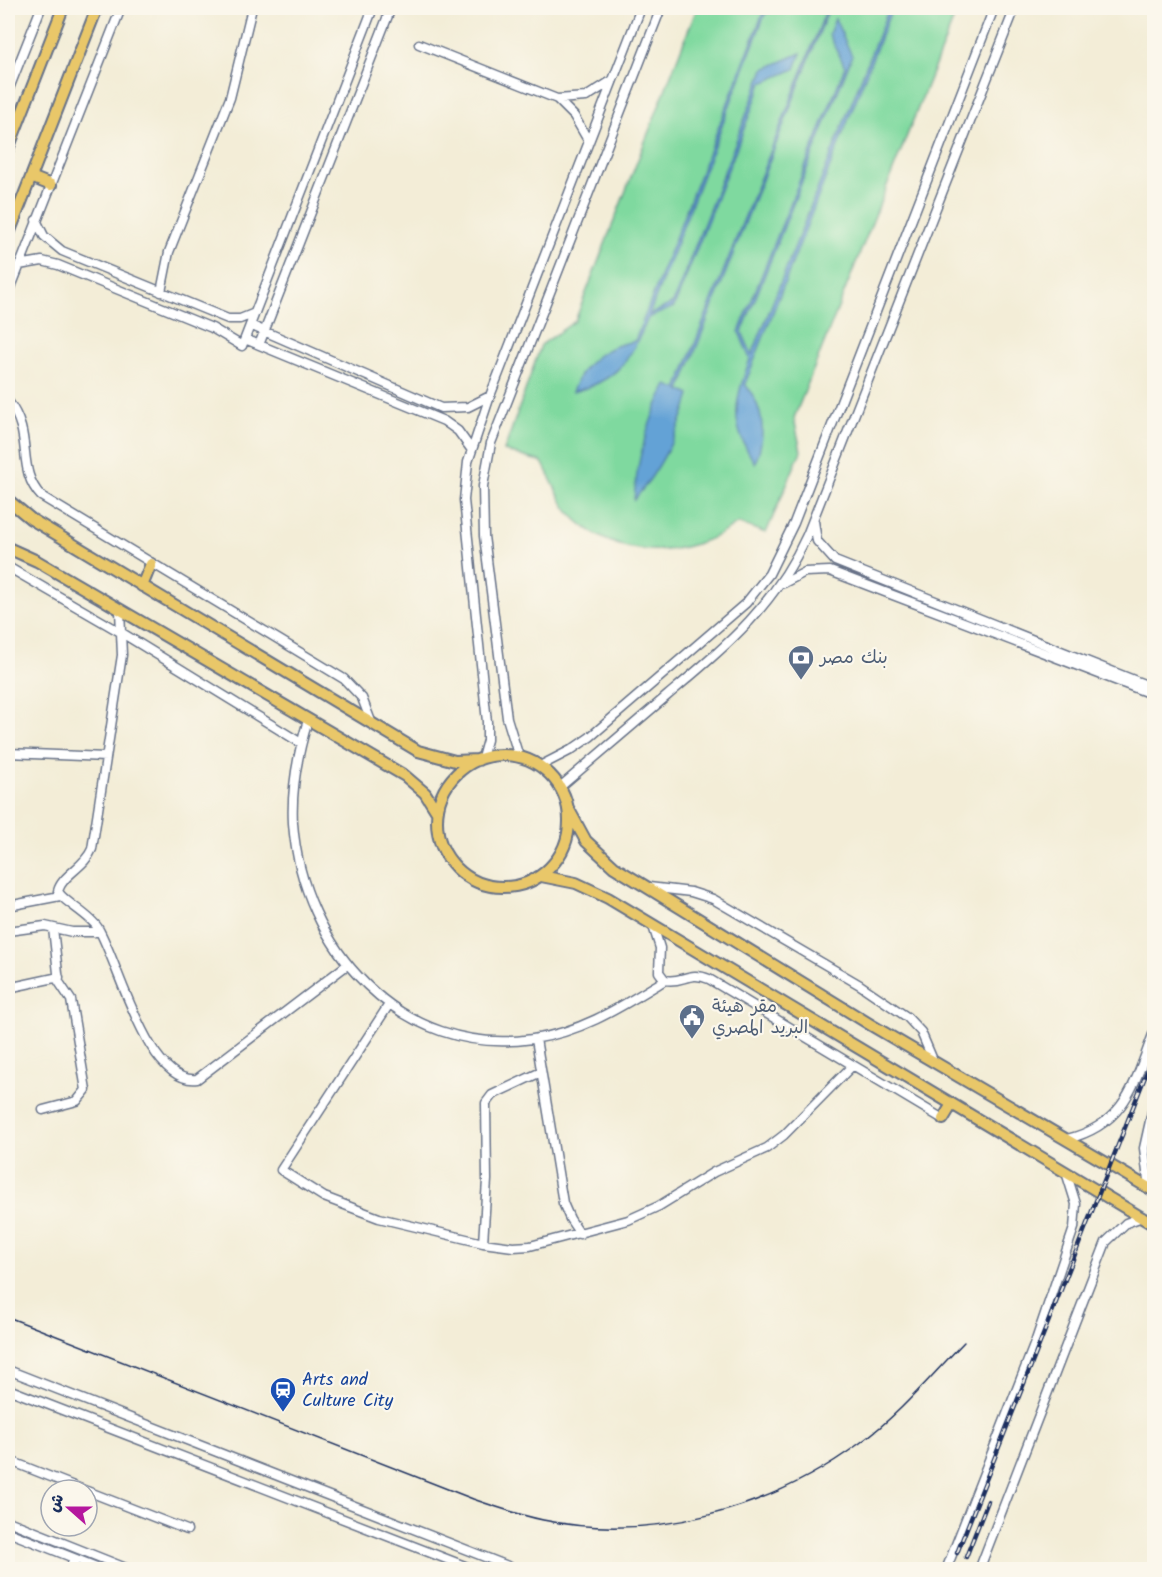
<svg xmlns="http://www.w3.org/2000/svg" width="1162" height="1577" font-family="Kalam,'Playpen Sans Arabic',sans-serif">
  <rect width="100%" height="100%" fill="#fbf7ec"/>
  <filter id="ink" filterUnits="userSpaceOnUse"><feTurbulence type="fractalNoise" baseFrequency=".0167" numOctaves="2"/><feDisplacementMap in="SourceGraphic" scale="12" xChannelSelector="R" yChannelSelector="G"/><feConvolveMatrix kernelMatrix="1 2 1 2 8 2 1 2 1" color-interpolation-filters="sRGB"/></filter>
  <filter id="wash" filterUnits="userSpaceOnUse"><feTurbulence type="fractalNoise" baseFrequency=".008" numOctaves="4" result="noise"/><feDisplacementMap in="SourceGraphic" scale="24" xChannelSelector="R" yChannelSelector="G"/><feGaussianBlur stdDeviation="1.35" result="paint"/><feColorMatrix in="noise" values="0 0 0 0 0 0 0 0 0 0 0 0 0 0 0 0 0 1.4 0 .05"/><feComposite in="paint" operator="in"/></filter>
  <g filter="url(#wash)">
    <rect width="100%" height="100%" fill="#f3edd7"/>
    <!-- green -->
    <path fill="#7fd99f" stroke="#4d847e" stroke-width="1.5" d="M697,8H958L794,418L801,451L766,533L738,523C687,560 612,562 569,512C558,498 551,478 542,462L504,451L541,345L575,321Z"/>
    <!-- water -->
    <path fill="#64a2d6" stroke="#40689a" stroke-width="1.5" d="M765,8H780L765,14L649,315L673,303L764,69L801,53L795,69L762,83L674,307L648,318C630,360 618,381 572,392C582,362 605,346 635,341Z
      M827,8H829L680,390L690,395C678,435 661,468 634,500C637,458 647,422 667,385L677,389Z
      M889,8H892L745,384C764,408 767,434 755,463C728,424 735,401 750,359L739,332L845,67L829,34L835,19L852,56L742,332L752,355Z"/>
  </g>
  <g filter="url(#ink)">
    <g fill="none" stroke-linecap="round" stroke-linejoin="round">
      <!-- minor casing -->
      <g stroke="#677288" stroke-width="11">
        <path id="minor" d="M419,44L557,99L586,97L613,80
          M8,91L41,8
          M557,99L574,116L589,142
          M36,220L44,236L62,251L228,319H240L255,313
          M19,265L42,261L58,265L212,328L242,346L373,8
          M161,292L169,252L230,98L252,8
          M8,295L121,8
          M250,325L441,408L468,407L490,396
          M245,339L444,421L458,431L471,449
          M259,345L391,8
          M8,401C35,436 15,468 41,496L344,679L362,698L372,724
          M814,521L817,541L835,561L1154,688
          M8,567L122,633L301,743
          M784,583L805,572L830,571L1154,695
          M120,610L122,655L92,849C85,867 62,875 58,891C62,901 89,914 98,928C119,963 147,1085 197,1079L347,965
          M308,720C298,753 291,787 293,823C302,947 401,1059 533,1039C583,1032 622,1006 665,980
          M8,753L106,757
          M519,757L507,718L484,536L483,486L491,443L499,423L661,8
          M482,758L487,740V722L464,500L468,462L490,396L641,8
          M540,766L571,750L590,737L746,603L769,574L794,523L994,8
          M560,787C596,756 632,726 668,695C726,646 775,606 807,535L1015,8
          M649,887L691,892L713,899L860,985L907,1017L921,1032L933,1060
          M8,906L60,896
          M653,926L660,948L659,972L665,980C682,984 689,970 709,979L943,1119
          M8,931L45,926L72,932H100
          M8,988L59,977
          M388,1006L281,1170L324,1197L379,1218L483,1243L513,1247L530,1246L628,1220L659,1206L714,1172L767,1148L784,1135L853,1065
          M536,1039L563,1203L570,1219L580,1234
          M43,1110L77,1101L86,1090L71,1000L59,982L53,928
          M1067,1139C1127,1124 1134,1083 1154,1032
          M1149,1188L1144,1148L1154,1103
          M483,1243L487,1180L486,1103L492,1095L541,1072
          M8,1370L518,1570
          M8,1389L475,1570
          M8,1460L84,1490
          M87,1491L187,1530
          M8,1521L131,1570
          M8,1532L104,1570
          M70,1570L74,1558
          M946,1570L1036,1340L1074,1228L1076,1204L1066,1172
          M979,1570L1106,1242L1126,1223L1142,1217"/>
      </g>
      <!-- major casing -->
      <g stroke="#677288" stroke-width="14">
        <path id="major" d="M8,149L63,8
          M31,177L51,185
          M8,236L97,8
          M8,500L31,519L418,751L455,761L478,760
          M8,548L37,561L405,776L425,793L437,812
          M142,586L151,564
          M437 821a66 66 0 1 1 132 0a66 66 0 1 1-132 0Z
          M568,808L586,841L614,867L871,1025L1154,1191
          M541,876L576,883L608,898L1154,1225
          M943,1119L952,1104"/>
      </g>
      <!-- minor -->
      <use href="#minor" stroke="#fff" stroke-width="8"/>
      <!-- major -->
      <use href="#major" stroke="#e9c769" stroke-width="10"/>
      <!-- tram -->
      <path stroke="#1b2f5e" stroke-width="1.5" d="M8,1317L473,1499C496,1507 519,1515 543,1520C653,1543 771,1509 860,1443C899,1415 931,1376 964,1342"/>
      <!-- rail casing -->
      <g stroke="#1b2f5e" stroke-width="4.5">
        <path id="rail" d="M957,1553L1154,1054
          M966,1557L988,1501"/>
      </g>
      <!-- rail -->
      <use href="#rail" stroke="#fbf7ec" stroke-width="2" stroke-dasharray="7" stroke-linecap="butt"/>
    </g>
  </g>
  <!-- icons -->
  <defs>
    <g id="bank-pin" transform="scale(1.35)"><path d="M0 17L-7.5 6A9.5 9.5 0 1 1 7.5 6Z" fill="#5c6f8a" stroke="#fbf7ec"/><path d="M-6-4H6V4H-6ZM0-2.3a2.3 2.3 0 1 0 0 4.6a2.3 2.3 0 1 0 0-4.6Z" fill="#fff"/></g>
    <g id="civic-pin" transform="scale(1.35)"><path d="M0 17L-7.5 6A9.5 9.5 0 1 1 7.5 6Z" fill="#5c6f8a" stroke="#fbf7ec"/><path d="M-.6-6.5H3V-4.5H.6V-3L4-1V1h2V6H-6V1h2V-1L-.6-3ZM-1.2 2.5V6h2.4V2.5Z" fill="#fff"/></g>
    <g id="station-pin" transform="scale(1.35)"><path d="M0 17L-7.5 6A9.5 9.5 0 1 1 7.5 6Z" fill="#1a4fb4" stroke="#fbf7ec"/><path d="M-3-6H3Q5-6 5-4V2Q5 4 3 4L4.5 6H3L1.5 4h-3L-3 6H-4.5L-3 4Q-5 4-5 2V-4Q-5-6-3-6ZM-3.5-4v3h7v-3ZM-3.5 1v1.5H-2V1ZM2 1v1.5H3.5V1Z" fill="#fff"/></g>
  </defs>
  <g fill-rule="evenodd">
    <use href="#bank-pin" x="801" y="658"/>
    <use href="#civic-pin" x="692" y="1017"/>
    <use href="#station-pin" x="283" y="1390"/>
  </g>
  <g text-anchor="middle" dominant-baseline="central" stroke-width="4.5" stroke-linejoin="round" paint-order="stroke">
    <!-- service labels -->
    <g font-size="18" fill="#4e5e75" stroke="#fbf7ec" text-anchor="start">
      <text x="820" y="658">بنك مصر</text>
      <text x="712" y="1007">مقر هيئة<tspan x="712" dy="21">البريد المصري</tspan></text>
    </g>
    <!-- transit labels -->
    <g font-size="18" fill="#164399" stroke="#fbf7ec" text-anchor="start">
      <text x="302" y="1380">Arts and<tspan x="302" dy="21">Culture City</tspan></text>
    </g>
  </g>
  <!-- margin -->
  <rect width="1162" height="1577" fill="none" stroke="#fbf7ec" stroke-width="30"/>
  <!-- north arrow -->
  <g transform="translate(69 1508) rotate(291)"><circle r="28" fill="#fbf7ec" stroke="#a1a7b3" stroke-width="1.5"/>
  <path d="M0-4.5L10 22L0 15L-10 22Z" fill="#b5179e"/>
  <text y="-9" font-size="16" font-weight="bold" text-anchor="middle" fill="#1b2f5e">ش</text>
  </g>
</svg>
